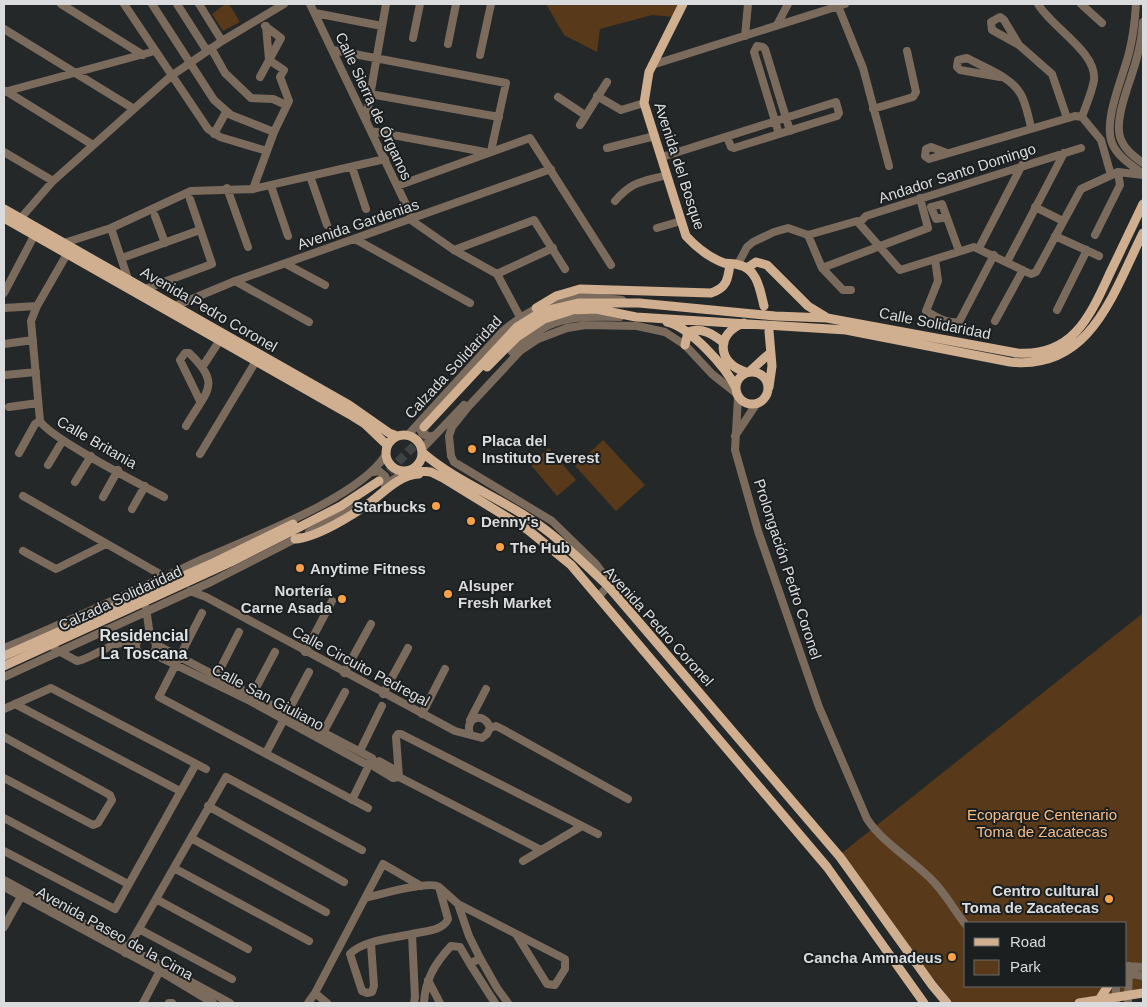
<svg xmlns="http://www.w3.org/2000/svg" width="1147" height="1007" font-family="Arial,sans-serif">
  <rect width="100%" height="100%" fill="#252829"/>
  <!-- green -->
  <path fill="#58391a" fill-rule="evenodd" d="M225,4H229L240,22L223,31L212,14Z
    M546,4H680L673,17L652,15L600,29L597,52L564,35Z
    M603,440L645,485L616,511L575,466Z
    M549,448L576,480L557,496L530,464Z
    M1143,613V990L1066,1003H953L924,967L842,853ZM966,923H1126V986H966Z"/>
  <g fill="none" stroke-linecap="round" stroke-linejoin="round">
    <!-- major-tunnel -->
    <path stroke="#404344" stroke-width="9" stroke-dasharray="9 4.5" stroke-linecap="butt" d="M379,481L429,431"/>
    <!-- minor -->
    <path stroke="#7b6b5d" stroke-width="8" d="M61,4L143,55
      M124,4L208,129L220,137L267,151
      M152,4L214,100L231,115L274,132
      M177,4L207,51
      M199,4L222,41
      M310,4L411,215V220
      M1038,4C1051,27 1097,52 1094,80C1092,92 1086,105 1082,117
      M1081,4L1102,23
      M1136,4C1135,21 1133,37 1129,53C1123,77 1103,120 1112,143C1117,156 1131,165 1142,173
      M838,6L863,68L889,166
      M315,13L382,26
      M1143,22C1142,34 1140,46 1137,57C1132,79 1114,116 1120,137C1124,149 1133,156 1143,163
      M777,25L788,4
      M4,29L134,109
      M745,36L748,4
      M413,38L420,4
      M448,44L456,4
      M1019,45L1004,20L1000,17L991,22L992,30L1019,45L1052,74L1067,118
      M211,48L225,73L251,98L273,99L286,105
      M333,50L506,83L491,151
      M480,55L491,4
      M652,65L845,4
      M260,77L281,38L265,26
      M1000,77L960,70L957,67L958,60L967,58C983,67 1010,76 1020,93C1026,102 1028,116 1031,127
      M6,91L93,145
      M4,92L155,51
      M370,94L499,117
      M597,96L621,110L644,103
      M558,97L585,115
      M873,109L913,97L916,92L907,51
      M366,119L386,4
      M580,125L607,82
      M371,131L485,152
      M214,134L226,112
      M779,134L754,52L757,46L763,47L765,49L790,131
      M607,148L655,136
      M4,152L53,181
      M947,153L931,147L926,149L925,156L929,159L1075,116L1082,117L1101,140L1111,175
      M662,157L836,102L839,113L837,116L734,148L731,147L727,137
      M352,167L366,209
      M310,176L327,225
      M271,186L288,236
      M397,186L530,138L611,265
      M227,188L248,247
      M253,189L274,132L289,101L280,77L284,70L269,60L266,26
      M615,201C632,181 642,182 667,175
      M1035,207L1063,221
      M155,216L165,243
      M946,217L936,219L931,207L942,204L959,251
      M20,219L53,181L171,76L222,41L284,4
      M411,220L454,250L497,274L520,317
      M860,222L866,216L1081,148
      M111,228L129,282
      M657,228L681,221
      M808,235L822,268L843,290H851
      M1095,235L1120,185L1118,172
      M1055,236L1099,256
      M355,239L470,303
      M64,243L111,228L191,191L253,189L385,159
      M979,248L1022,165
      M454,250L534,220L565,269
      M67,254L37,306L31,321L40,421C51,439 140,484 164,497
      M122,258L200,230
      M935,259L938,281L926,311C936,317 947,324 959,322L994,255
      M1007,262L1064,153
      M286,264L325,285
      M738,264L747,247L753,242L774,232L788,228L808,235L857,221L900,270L974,247L1031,274L1036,272L1081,189L1118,172L1143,175
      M822,268L928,228L920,198
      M497,274L553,248
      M235,281L309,322
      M145,289L212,264L190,199
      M4,293L34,236
      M175,306L235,281L551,169
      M4,308L37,306
      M1057,310L1087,250
      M995,321L1023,270
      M4,344L33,340
      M512,352C547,317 572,316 620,317
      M203,366L220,340
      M5,375L36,372
      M738,397L735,450L758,531L819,707L867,819C884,844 909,857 930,878C945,892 953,909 966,925
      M9,407L38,403
      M422,421L419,427L422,433L429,437L435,435
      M186,426C206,391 223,385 189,353H185L180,360L200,401
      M408,435L503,331C538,300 577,293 622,300
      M735,436L757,403
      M422,449L464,405
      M19,453L35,424L40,421
      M200,454L259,356
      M48,465L63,440
      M373,472L379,471L385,476L387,482L385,486
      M75,482L91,456
      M387,484L404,472
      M23,496L165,577
      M103,497L118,470
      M132,509L145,486
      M309,532L356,507
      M23,551L56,569L106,544
      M190,591L206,597L455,731L482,738L487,734L490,728
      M599,596L608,586L607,579L596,564L552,521L454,462L451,456L449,436L452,427L468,407L520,351L538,339L567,328L586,325L637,326L665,332L685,345L712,374L736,393
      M146,608L150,636
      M202,613L159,697L368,808
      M136 646a10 10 0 1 1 20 0a10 10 0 1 1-20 0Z
      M157,645L372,758
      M4,648C72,620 138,589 205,558C252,537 358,498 385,456
      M55,649L77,661C96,658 116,635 135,646
      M305,652L332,601
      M153,654L250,701L369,766
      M344,673L371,624
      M4,677L213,581L299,537
      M215,679L239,632
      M383,694L408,648
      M250,699L275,652
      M15,704L180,791
      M4,709L51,688L206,769
      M422,714L445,669
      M470,720L486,689
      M490,728L496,726L502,729L628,799
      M324,731L345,692
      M470,734C464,717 485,711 490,728
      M4,737L110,795L112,800L98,823L93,825L4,778
      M360,751L382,706
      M266,753L309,672
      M372,758L375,767L393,778L399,777L541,850
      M371,765L379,761L395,770L398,775
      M399,777L396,737L398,734H401L598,834
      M352,800L370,763
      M208,806L344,882
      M4,818L128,884
      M191,838L326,912
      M4,851L115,909L196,764
      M523,861L582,826
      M174,868L309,941
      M4,880L230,1003
      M4,887L160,971L213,1003
      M156,899L248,949
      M458,904L565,959V969L555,985L547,984L516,934
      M4,927L23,893
      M139,929L232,979
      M371,944L374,986L372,992L367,993L362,991L350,954C363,940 394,938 412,934
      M125,953L226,777L362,850
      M480,958L497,988L508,1003
      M470,964L495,1003
      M1126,966L1143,967
      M1126,973L1143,976
      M428,980L440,1003
      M315,993L365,898
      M143,1003L162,967
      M169,1003H172
      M308,1003L315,993L327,1003
      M414,1003L415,997L412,934C424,931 443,931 448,919L439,887C429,880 379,895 365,898L383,864L421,886
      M424,1003C425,980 435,963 451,946L460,947L470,964L480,958L469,936L458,904L439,887
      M1116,1003V986
      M1128,1003L1129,966"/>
    <!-- major -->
    <path stroke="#d0ae90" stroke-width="9" d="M683,4L649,72L644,103L686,236C697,248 708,257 724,263C729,264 734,263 739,265C758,269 760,291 764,306
      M4,209L349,405L389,433L397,436
      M4,218L349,414L365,424L387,445
      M747,268L756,262L767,265L808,306L826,317
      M536,308L556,296L580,289L711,293C727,288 728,279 730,264
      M667,322C690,327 726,367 736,388
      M744,323C715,333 717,364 746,372
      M769,331L772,366L769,387
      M685,345L688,332C702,327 713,334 724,343
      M487,367L517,337L544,319L573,310L596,309L636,317L846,330L1010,362C1091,371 1113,293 1143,233
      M736 388a16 16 0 1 1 32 0a16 16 0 1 1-32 0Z
      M749,372L770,353
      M424,427L517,327L541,312L579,303H639L775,316L827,318L1017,353C1073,357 1090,316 1110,273C1121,250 1132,227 1143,204
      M386 453a18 18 0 1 1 36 0a18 18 0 1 1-36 0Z
      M423,453C453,479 493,495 527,517C558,536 582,562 608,586L840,857L932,985L947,1003
      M410,470L431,472L443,478L528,530L571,565L827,867L924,1003
      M295,539C316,538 355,514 372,501C386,490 400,475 419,474
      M140,592L157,580
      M4,656L215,562L293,524
      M4,666L231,562L341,506L379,481
      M1099,1000L1108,986
      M1079,1003L1143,993"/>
  </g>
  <!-- markers -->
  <g fill="#f7a149" stroke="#1c1f20" stroke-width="2">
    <circle cx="472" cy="449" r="5"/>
    <circle cx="436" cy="506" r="5"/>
    <circle cx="471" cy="521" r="5"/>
    <circle cx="500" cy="547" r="5"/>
    <circle cx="300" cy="568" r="5"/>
    <circle cx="448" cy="594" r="5"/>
    <circle cx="342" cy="599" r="5"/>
    <circle cx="1109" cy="899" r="5"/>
    <circle cx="952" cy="957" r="5"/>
  </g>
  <g text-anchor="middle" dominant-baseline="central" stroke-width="4" stroke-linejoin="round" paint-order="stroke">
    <!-- street labels -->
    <g font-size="15" fill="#dadbdc" stroke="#1c1f20">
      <text transform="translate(374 106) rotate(65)">Calle Sierra de Órganos</text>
      <text transform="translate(680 166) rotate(72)">Avenida del Bosque</text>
      <text transform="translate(957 173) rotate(-18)">Andador Santo Domingo</text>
      <text transform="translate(358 224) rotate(-19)">Avenida Gardenias</text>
      <text transform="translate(209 309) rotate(30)">Avenida Pedro Coronel</text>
      <text transform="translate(935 323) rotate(11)">Calle Solidaridad</text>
      <text transform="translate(453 367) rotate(-47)">Calzada Solidaridad</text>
      <text transform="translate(97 442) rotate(30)">Calle Britania</text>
      <text transform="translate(788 569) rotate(72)">Prolongación Pedro Coronel</text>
      <text transform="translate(120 598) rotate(-25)">Calzada Solidaridad</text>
      <text transform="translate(659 626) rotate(48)">Avenida Pedro Coronel</text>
      <text transform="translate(361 666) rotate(28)">Calle Circuito Pedregal</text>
      <text transform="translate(268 697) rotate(28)">Calle San Giuliano</text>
      <text transform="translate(115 933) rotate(29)">Avenida Paseo de la Cima</text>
    </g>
    <!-- poi labels -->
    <g font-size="15" font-weight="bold" fill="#dadbdc" stroke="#1c1f20" text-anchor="start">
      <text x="482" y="440">Placa del<tspan x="482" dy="17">Instituto Everest</tspan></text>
      <text x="426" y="506" text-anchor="end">Starbucks</text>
      <text x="481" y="521">Denny's</text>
      <text x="510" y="547">The Hub</text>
      <text x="310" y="568">Anytime Fitness</text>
      <text x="458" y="585">Alsuper<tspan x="458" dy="17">Fresh Market</tspan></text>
      <text x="332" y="590" text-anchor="end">Nortería<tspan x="332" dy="17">Carne Asada</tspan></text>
      <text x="1099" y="890" text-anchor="end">Centro cultural<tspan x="1099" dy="17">Toma de Zacatecas</tspan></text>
      <text x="942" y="957" text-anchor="end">Cancha Ammadeus</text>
    </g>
    <!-- park labels -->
    <g font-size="15" fill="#f7bc86" stroke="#1c1f20">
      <text x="1042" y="814">Ecoparque Centenario<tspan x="1042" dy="17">Toma de Zacatecas</tspan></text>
    </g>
    <!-- neighbourhood labels -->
    <g font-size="16" font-weight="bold" fill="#e0e3e5" stroke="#1c1f20">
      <text x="144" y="635">Residencial<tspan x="144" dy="18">La Toscana</tspan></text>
    </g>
  </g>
  <!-- border -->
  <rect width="1147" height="1007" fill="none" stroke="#dadbdc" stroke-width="10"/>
  <!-- legend -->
  <rect x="964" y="922" width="162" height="65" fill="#1c1f20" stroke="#686a6b"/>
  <rect x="974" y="938" width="25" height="8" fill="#d0ae90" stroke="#686a6b"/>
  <text x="1010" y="947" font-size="15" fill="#dadbdc">Road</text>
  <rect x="974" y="960" width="25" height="15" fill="#58391a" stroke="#686a6b"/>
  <text x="1010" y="972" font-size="15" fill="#dadbdc">Park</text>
</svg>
